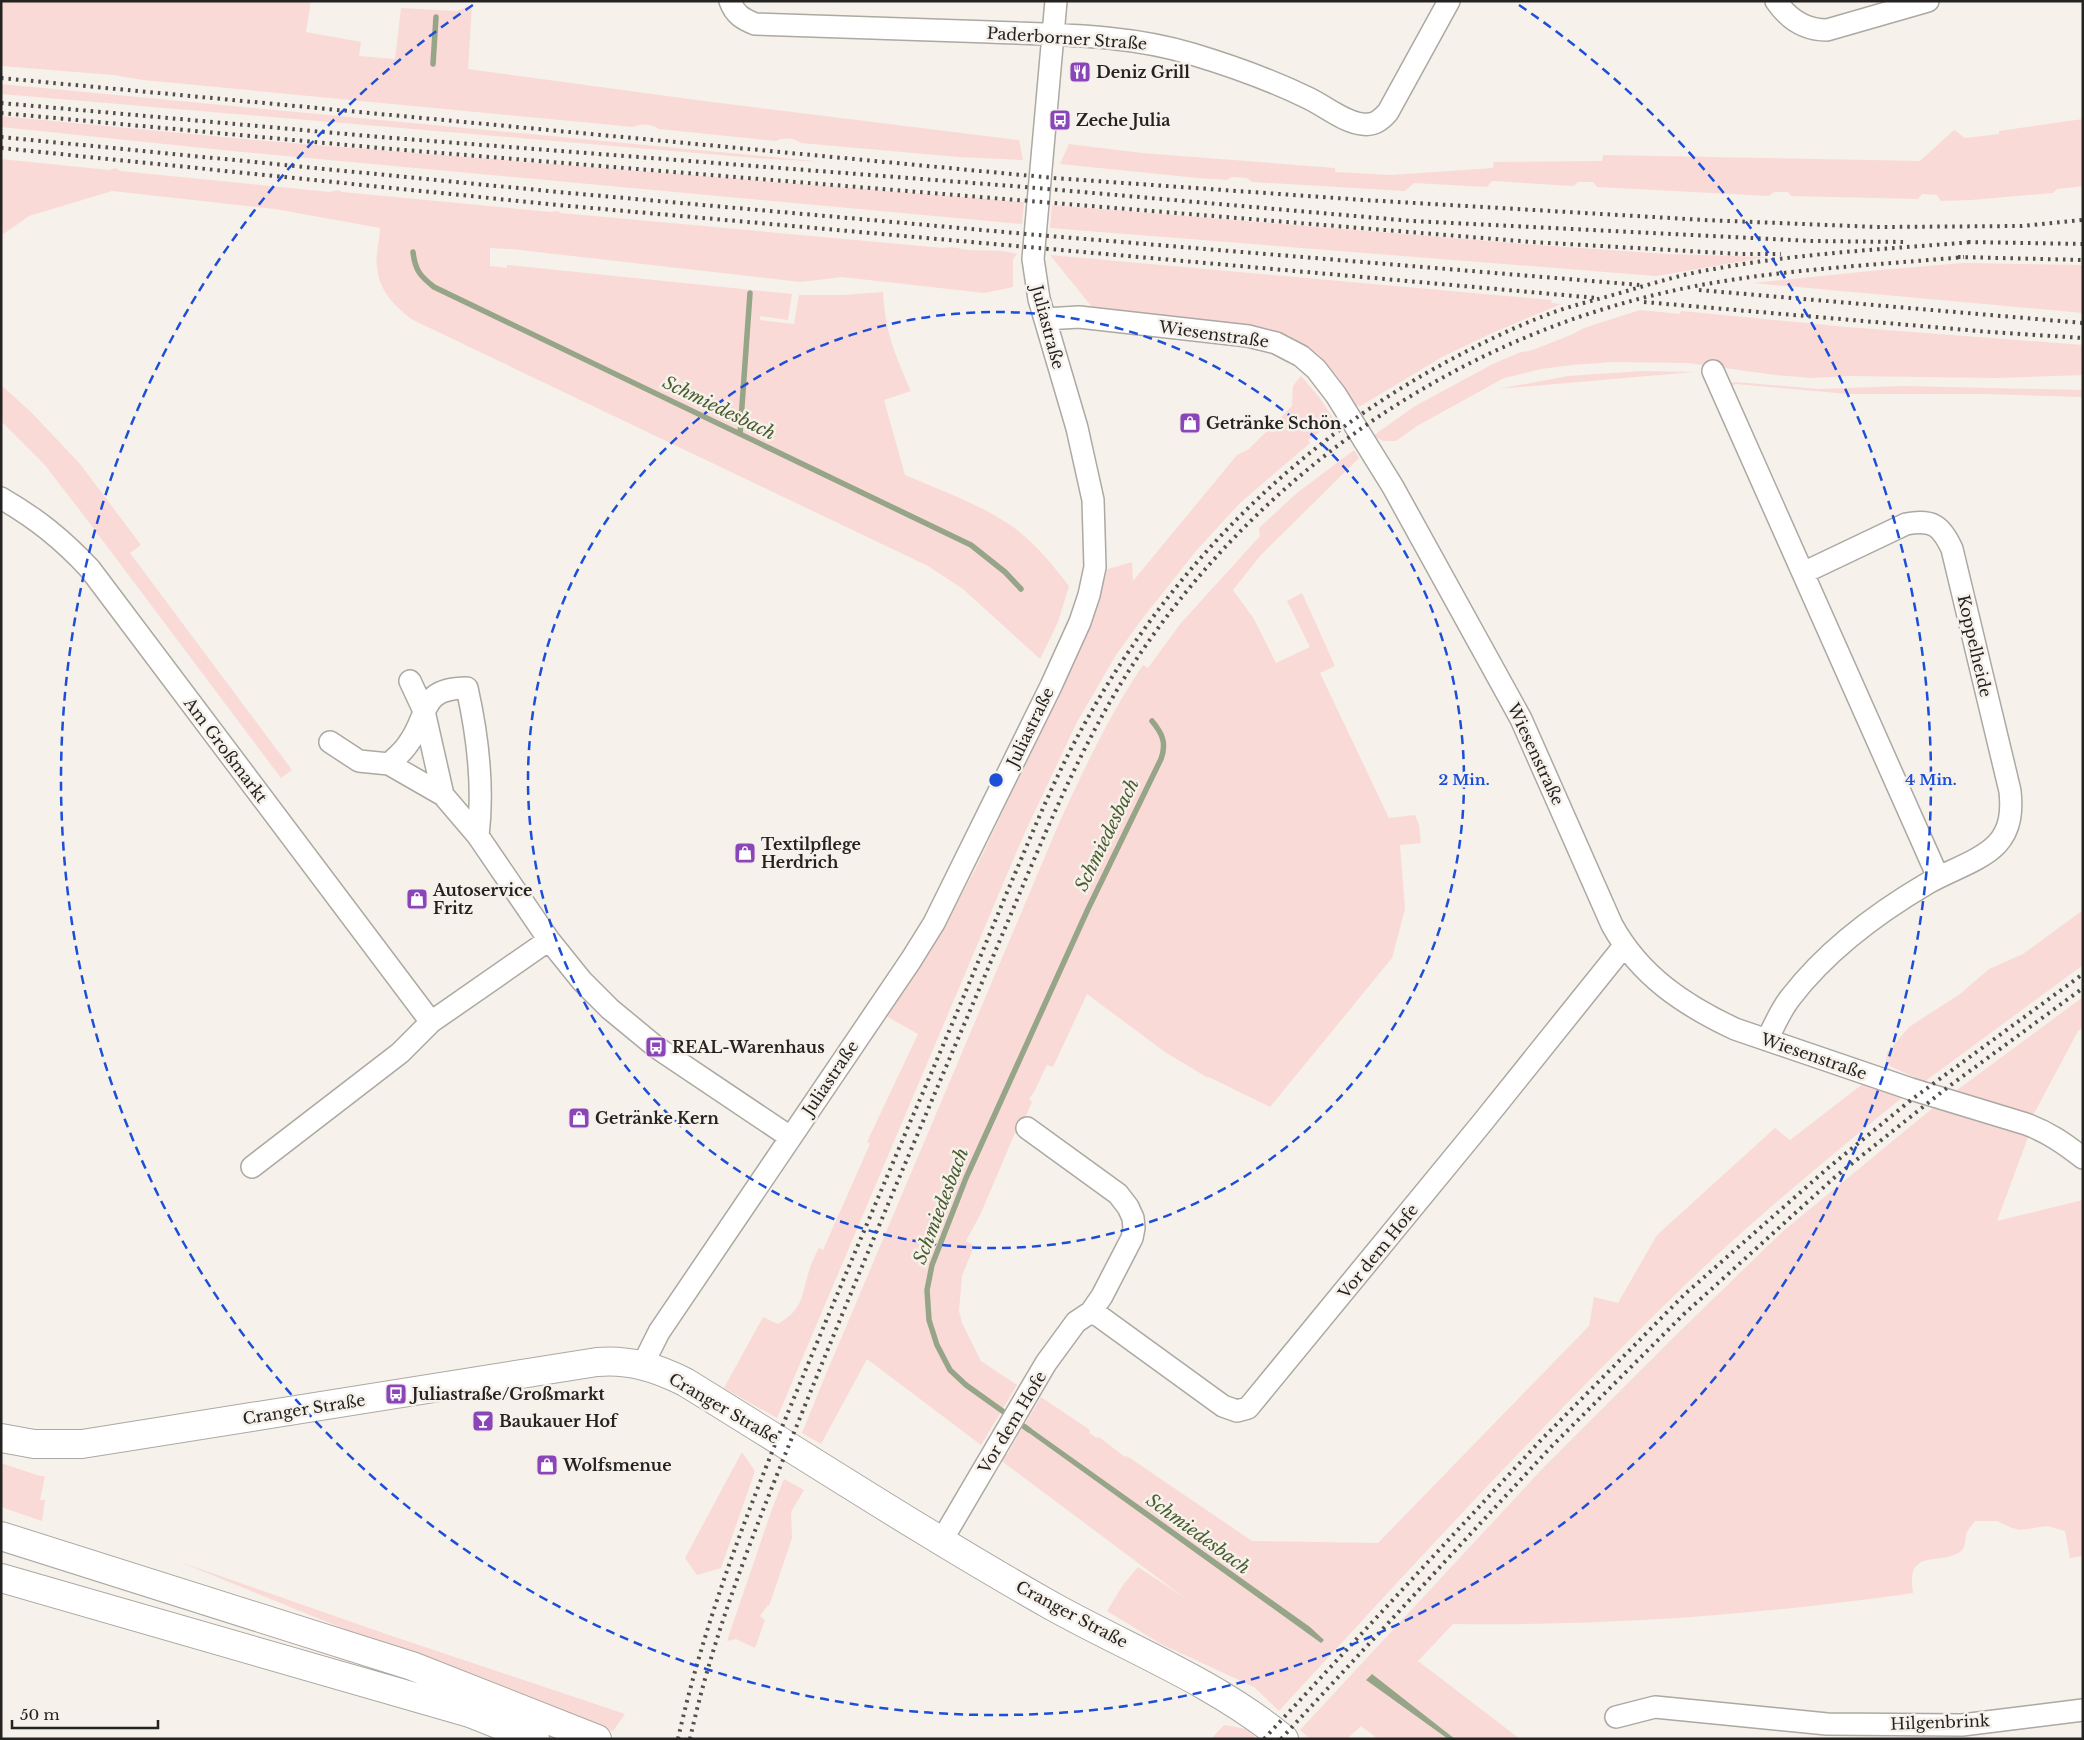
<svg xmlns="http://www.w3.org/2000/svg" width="2084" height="1740" font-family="'Libre Baskerville',serif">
  <rect width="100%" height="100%" fill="#f6f1ea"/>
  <!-- green -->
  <path fill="#f9dad7" d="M1,1H311L306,32L361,42L359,56L395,59L401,8L457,11L472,5L468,69L704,101L1019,140L1023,160L958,157L801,143C794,138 783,137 776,141L659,129C652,124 642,123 633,127L143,80L113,75L1,66Z
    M1,84L824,162L755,158L1,94Z
    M1,116L255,140L1024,202L1022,224L232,151L1,127Z
    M2083,119V186L2057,189L2053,193L1971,200L1941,201L1937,195L1922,194L1918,199L1791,196L1788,192H1774L1769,196L1597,187L1593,182H1578L1574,186L1492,181L1487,187L1414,183L1405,191L1252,182L1247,178L1232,177L1227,180L1198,178L1060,164L1069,144L1142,153L1335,168V172L1391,175L1493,168L1494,162L1602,161L1603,155L1920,161L1954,130L1965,138L1999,134V131Z
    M1,159L109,170L116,168L120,171L330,192L338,190L342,192L551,212L557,211L561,213L943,248C952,246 959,249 968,250C984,251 1001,249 1017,254L1013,259V287L984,293L842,277L801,282L511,249L490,248V266L507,268V265L792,294L788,320L760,316V320L794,324L799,295H843L883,292C885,331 895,355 911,391L884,400L905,475C942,491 980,504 1013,527C1035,543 1053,565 1069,586L1058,622L1040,659L963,589L928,566L413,320C395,307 379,291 377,267C375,254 380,240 380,228L275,209L112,191L29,216L2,235Z
    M1052,205L1538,245L1667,254L1767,257L1656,276L1050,228Z
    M1050,255L1552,300L1551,303L1561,304L1492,333L1442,357L1359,407L1358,405L1356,406L1338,377L1318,354L1280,332L1243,324L1092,307Z
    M1963,263L2083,265V313L1753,283L1880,270Z
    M1640,310L1680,314L1681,311L1847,327L2083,345V375L1996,378L1851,376L1812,378L1775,375L1688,363L1613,362L1572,365L1541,369L1504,378L1417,426L1396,441H1383L1373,436L1415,406L1493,364L1521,352L1530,351L1571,335L1584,328Z
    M1643,371L1694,372L1498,389L1568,376Z
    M1301,376L1319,397L1335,421L1308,440L1310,443L1240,503L1196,551L1142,619L1116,655L1077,722L1025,832L777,1418L724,1388L763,1317L778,1324C804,1308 801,1297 809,1271C811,1263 815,1256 819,1248L823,1250L870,1144L867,1142L918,1034L886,1016L934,945L975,870L1084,642L1099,600L1105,570L1132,562L1133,581L1237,455L1249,449L1292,406L1293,386Z
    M1735,382L1819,389L1904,386L2083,390V397L1987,394H1849L1736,384L1729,388L1731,383Z
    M1,385L31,412L80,464L141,545L130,553L292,770L281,778L88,521L44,464L1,421Z
    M1354,450L1359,458L1260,556L1233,590L1254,619L1276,663L1310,647L1287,601L1302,593L1335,666L1320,673L1389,818L1415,815L1419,825L1421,843L1400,845L1405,909L1392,958L1270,1107L1209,1077L1208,1078L1165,1052L1087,994L1053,1067L1047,1065L1034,1092L1029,1099L1032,1102L1018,1134L1015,1133L981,1213L966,1241L974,1246L962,1276L959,1311L962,1323L981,1361L1017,1385L981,1445L867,1359L821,1444L802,1433L826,1374L1057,828C1082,773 1109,715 1143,665L1148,668L1181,623L1260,536L1259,528L1297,493Z
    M2083,910V965L1924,1082L1886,1064L1887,1053L1909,1027L1960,994L1989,969L2023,954Z
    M2083,997V1027L2078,1031L2031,1119L1953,1093Z
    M1864,1083L1903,1097C1829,1157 1755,1218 1686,1284C1545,1421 1412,1566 1279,1711L1254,1687L1161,1644L1107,1611L1123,1585L1138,1567L1185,1598L999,1459L1008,1453L1022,1428L1302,1629L1323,1640L1310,1627L1025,1424L1041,1397L1090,1430L1089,1433L1097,1438L1099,1437L1125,1457L1127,1456L1252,1541L1378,1543L1589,1326L1594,1297L1618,1303L1657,1235L1775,1128L1790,1140Z
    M1934,1107L2030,1132L1997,1221L2083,1200V1556L2070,1558L2065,1531L2047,1526L2020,1530L2012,1528L1997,1521H1975C1972,1525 1968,1530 1966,1534C1965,1541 1966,1547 1960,1552C1938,1566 1906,1547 1913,1593C1760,1615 1608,1626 1453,1624L1418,1661L1520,1739H1455L1372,1675L1417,1715L1448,1739H1378L1361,1726L1347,1739H1310L1300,1730L1544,1467L1678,1333L1782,1232Z
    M742,1452L755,1471L721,1568L697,1575L685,1558Z
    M1,1463L40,1476H45L40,1500H45L42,1521L1,1507Z
    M784,1479L804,1490L791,1512L792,1538L769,1606L768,1605L760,1616L765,1620L755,1648L736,1639L727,1641L772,1509Z
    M180,1562L386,1634L625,1714L613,1731L381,1644Z
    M1224,1725L1247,1729L1255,1737L1253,1739H1211Z"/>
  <!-- water -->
  <path fill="#96a488" d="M1025,1424L1310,1627L1324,1640L1321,1643L1022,1428Z
    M1372,1674L1455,1739H1448L1366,1680Z"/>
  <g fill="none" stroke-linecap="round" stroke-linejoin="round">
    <!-- stream -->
    <path stroke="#96a488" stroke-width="5.5" d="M433,64L436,17
      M413,252C415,270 420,276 434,287L971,545L1005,572L1021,589
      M740,434L750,293
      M1029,1430L966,1385L950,1370L937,1345L929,1320L927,1290L932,1265L966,1178L1014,1072L1088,909L1161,759C1167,743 1162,733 1152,721"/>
    <!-- street casing -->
    <g stroke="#aca8a2" stroke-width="24">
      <path id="street" d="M730,1C735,15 743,19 755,24C833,27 911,30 990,32C1057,35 1127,34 1192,54C1232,66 1271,80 1308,98C1325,106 1344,122 1362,124C1374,126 1381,120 1388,112L1449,1
        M1776,1C1789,20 1805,30 1827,30L1928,1
        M1045,319L1079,317L1248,336L1276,343L1301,356L1316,369L1336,395L1393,487L1521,719L1612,925C1640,976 1684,1005 1735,1029L1911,1089L2026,1124C2048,1132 2065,1144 2083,1158
        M1713,371L1938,877
        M1,498C37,519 62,539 90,569L431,1022
        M410,681L424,711L443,795
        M330,742L359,761L389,764L443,795L478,836L549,940L582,981L610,1009L656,1047L790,1137
        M389,764C395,758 403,752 408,744C430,715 418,688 467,688C478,737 484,786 478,836
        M1767,1040C1774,1026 1781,1009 1791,997C1827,950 1877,913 1928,883C1948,871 1981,861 1997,844C2011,829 2012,810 2010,791L1952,549C1941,525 1932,519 1906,524L1803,573
        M252,1167L400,1053L431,1022L549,940
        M1091,1312L1099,1316L1223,1406L1237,1411L1248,1408L1482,1123L1624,946
        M642,1366L659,1332L911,960L934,923L1051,686L1080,622L1089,595L1095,567L1093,500L1077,428L1039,299L1033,259L1056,1
        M942,1540L1046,1363L1076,1322L1091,1312L1102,1296L1132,1238L1134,1228L1133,1218L1128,1207L1118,1194L1027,1128
        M1616,1717L1655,1707L1827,1724L1962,1725L2083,1710"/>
    </g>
    <!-- secondary casing -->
    <g stroke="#aca8a2" stroke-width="30">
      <path id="secondary" d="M1,1438L34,1444H82L597,1362C629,1359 657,1368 685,1382C807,1457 928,1536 1052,1606C1131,1650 1213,1681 1284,1739"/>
    </g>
    <!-- highway casing -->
    <g stroke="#aca8a2" stroke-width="30">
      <path id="highway" d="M1,1536L412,1666L597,1739
        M1,1578L470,1713L535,1739"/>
    </g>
    <!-- street -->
    <use href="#street" stroke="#fff" stroke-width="21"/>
    <!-- secondary -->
    <use href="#secondary" stroke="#fff" stroke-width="28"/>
    <!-- highway -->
    <use href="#highway" stroke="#fff" stroke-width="28"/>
    <!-- rail -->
    <path stroke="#524f4c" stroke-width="4" stroke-dasharray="2.5 5" stroke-linecap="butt" d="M1,78L1054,178L1364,200L1704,220L1877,227L2022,226L2083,220
      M1,103L380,137L1025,187L1412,221L1813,241L1905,242
      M1,113L380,148L1532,242L1740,254H1781
      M1,137L558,192L1049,236L1640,285
      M1,148L558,205L1597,298
      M1968,242L2083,244
      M1958,257L2083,260
      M1699,290L2083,323
      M1644,302L1990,332L2083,338
      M678,1739C703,1626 745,1518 789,1410C829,1313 870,1217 911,1120C944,1044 976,967 1008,890C1032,834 1055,776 1085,723C1166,576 1284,454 1430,371C1471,348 1513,327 1557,311C1578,304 1599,299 1620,293C1651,284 1682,274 1714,269C1800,253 1887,249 1973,242
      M690,1739C713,1634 753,1534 793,1435C833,1336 874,1237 916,1138C949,1059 983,981 1016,902C1048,826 1080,750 1123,680C1245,485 1442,343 1667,292C1764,270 1865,266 1964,257
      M1264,1739L1541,1440L1685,1294L1828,1168L1911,1100L2083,974
      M1281,1739L1550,1448L1684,1314L1835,1177L1948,1087L2083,988"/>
  </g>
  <!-- distance rings -->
  <g fill="none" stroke="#1d4ed8" stroke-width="2.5" stroke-dasharray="9 6">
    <circle cx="996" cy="780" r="468"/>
    <path d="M1519 5A935 935 0 1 1 473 5"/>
  </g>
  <!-- icons -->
  <defs>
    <g id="restaurant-square" transform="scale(1.125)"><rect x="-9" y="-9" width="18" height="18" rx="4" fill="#8a45b8" stroke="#f6f1ea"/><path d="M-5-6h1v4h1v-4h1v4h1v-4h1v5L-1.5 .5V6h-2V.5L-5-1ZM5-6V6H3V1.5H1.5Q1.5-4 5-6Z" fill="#fff"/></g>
    <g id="bus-square" transform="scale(1.125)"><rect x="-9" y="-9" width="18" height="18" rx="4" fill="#8a45b8" stroke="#f6f1ea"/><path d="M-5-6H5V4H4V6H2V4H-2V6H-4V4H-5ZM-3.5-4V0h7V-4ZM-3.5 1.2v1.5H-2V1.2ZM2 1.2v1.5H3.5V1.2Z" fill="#fff"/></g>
    <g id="shop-square" transform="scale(1.125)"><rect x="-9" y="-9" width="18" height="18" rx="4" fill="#8a45b8" stroke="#f6f1ea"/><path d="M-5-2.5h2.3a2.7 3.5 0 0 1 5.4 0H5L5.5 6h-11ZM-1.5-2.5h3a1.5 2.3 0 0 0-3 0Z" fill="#fff"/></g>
    <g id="bar-square" transform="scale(1.125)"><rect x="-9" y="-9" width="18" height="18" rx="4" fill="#8a45b8" stroke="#f6f1ea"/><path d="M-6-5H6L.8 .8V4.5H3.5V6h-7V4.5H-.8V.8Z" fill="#fff"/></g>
  </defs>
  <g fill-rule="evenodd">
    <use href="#restaurant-square" x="1080" y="72"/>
    <use href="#bus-square" x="1060" y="120"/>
    <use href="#shop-square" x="1190" y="423"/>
    <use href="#shop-square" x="745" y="853"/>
    <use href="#shop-square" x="417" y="899"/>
    <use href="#bus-square" x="656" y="1047"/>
    <use href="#shop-square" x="579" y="1118"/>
    <use href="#bus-square" x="396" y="1394"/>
    <use href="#bar-square" x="483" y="1421"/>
    <use href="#shop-square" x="547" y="1465"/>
  </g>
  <g text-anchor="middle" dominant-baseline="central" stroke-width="5" stroke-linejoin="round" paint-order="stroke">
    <!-- street labels -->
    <g font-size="16" fill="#252321" stroke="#f6f1ea">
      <text transform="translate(1067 38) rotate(4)">Paderborner Straße</text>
      <text transform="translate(1048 327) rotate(75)">Juliastraße</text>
      <text transform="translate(1214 334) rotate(8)">Wiesenstraße</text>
      <text transform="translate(1975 646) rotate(77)">Koppelheide</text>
      <text transform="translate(1030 727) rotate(-64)">Juliastraße</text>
      <text transform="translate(226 750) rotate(53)">Am Großmarkt</text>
      <text transform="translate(1536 754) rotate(65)">Wiesenstraße</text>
      <text transform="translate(1814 1056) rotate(19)">Wiesenstraße</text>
      <text transform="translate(830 1078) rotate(-56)">Juliastraße</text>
      <text transform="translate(1378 1251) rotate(-51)">Vor dem Hofe</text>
      <text transform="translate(724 1408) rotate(30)">Cranger Straße</text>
      <text transform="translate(304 1409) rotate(-9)">Cranger Straße</text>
      <text transform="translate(1012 1422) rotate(-59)">Vor dem Hofe</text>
      <text transform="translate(1072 1614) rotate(28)">Cranger Straße</text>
      <text transform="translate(1940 1722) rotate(-2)">Hilgenbrink</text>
    </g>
    <!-- poi labels -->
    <g font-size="16" font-weight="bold" fill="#252321" stroke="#f6f1ea" text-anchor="start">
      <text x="1096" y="72">Deniz Grill</text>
      <text x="1076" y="120">Zeche Julia</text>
      <text x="1206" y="423">Getränke Schön</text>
      <text x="761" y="844">Textilpflege<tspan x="761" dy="18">Herdrich</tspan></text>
      <text x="433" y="890">Autoservice<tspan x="433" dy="18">Fritz</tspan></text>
      <text x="672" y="1047">REAL-Warenhaus</text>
      <text x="595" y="1118">Getränke Kern</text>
      <text x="412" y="1394">Juliastraße/Großmarkt</text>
      <text x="499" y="1421">Baukauer Hof</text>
      <text x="563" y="1465">Wolfsmenue</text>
    </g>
    <!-- water labels -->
    <g font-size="18" font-style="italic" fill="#485c2e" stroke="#f6f1ea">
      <text transform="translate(719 408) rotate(26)">Schmiedesbach</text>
      <text transform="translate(1107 835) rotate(-64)">Schmiedesbach</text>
      <text transform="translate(941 1206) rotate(-69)">Schmiedesbach</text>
      <text transform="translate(1198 1534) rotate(36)">Schmiedesbach</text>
    </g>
  </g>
  <circle cx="996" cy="780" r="8" fill="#1d4ed8" stroke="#f6f1ea" stroke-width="2.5"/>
  <g font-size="15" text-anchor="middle" font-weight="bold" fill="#1d4ed8" stroke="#f6f1ea" stroke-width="5" stroke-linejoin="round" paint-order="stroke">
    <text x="1464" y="785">2 Min.</text>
    <text x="1931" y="785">4 Min.</text>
  </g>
  <!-- border -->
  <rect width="2084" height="1740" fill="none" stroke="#252321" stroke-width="5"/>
  <!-- scale -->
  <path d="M12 1720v8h146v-8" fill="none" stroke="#252321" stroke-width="2.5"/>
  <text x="20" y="1720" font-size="15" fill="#252321" stroke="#f6f1ea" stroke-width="4" paint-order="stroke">50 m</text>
</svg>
